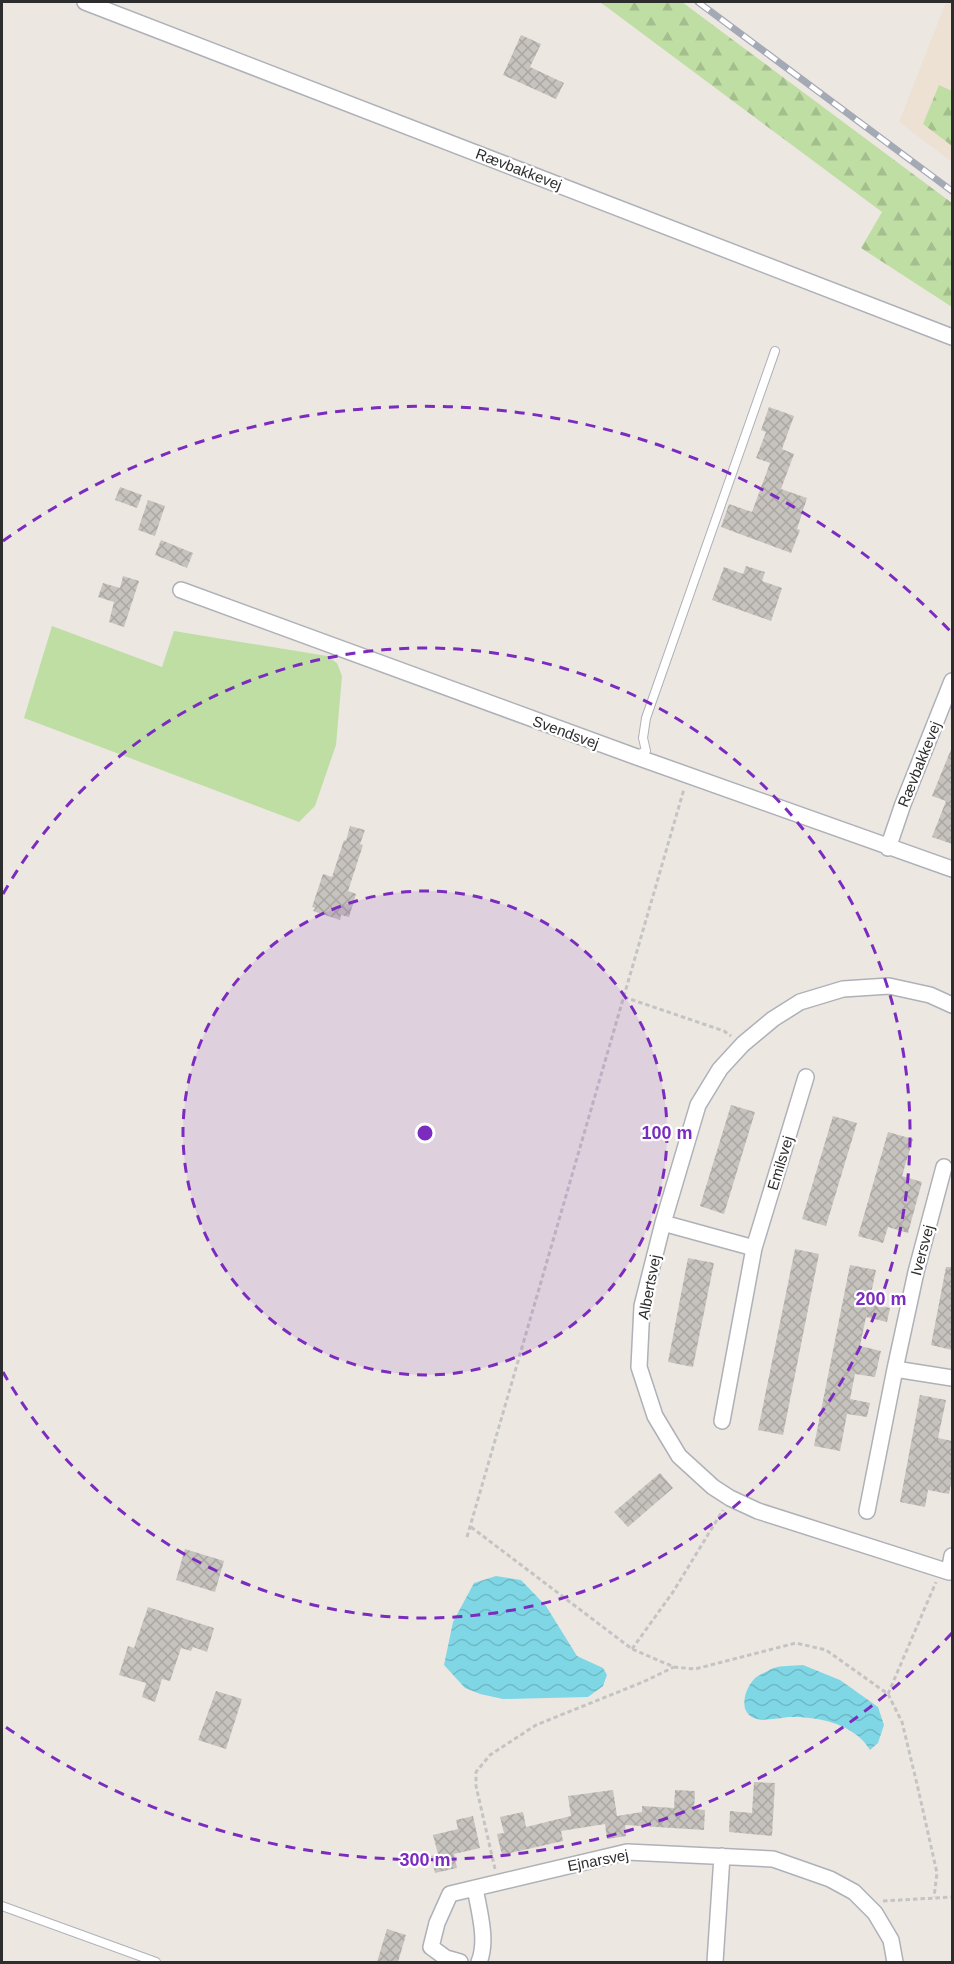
<svg xmlns="http://www.w3.org/2000/svg" width="954" height="1964" font-family="Arial,sans-serif">
  <defs>
    <pattern id="forest-firs" width="22" height="20" patternUnits="userSpaceOnUse" patternTransform="scale(1.5)"><rect width="22" height="20" fill="#bfdea3"/><path d="M5 1l3.5 6h-7zM16 11l3.5 6h-7z" fill="#a4bf8d"/></pattern>
    <pattern id="water-waves" width="16" height="10" patternUnits="userSpaceOnUse" patternTransform="scale(1.5)"><rect width="16" height="10" fill="#7fd7e5"/><path d="M0 5q4-4 8 0t8 0" fill="none" stroke="#6eb9c5"/></pattern>
    <pattern id="building-cross-hatch" width="8" height="8" patternUnits="userSpaceOnUse" patternTransform="scale(1.5)"><rect width="8" height="8" fill="#c6c2bd"/><path d="M0 0l8 8M0 8l8-8" fill="none" stroke="#aaa7a3"/></pattern>
  </defs>
  <rect width="100%" height="100%" fill="#ede7e2"/>
  <!-- education -->
  <path fill="#ede1d3" d="M946,2H952V162L899,122Z"/>
  <!-- grass -->
  <path fill="#bfdea3" d="M52,626L162,667L174,631L327,656L337,663L342,676L336,745L315,806L299,822L24,718Z"/>
  <!-- forest -->
  <path fill="url(#forest-firs)" d="M600,2H682L952,203V307L861,248L882,212Z
    M939,85L952,91V146L923,124Z"/>
  <!-- water -->
  <path fill="url(#water-waves)" d="M496,1576L521,1580L546,1606L577,1656L603,1668L607,1675L603,1686L588,1697L503,1699L480,1694L465,1688L444,1665L453,1622L474,1583Z
    M803,1665L840,1680L878,1707L884,1725L878,1743L870,1750C855,1724 818,1716 789,1717C781,1718 764,1721 757,1719C737,1714 744,1689 755,1678C759,1675 766,1672 771,1669C780,1665 793,1666 803,1665Z"/>
  <!-- building -->
  <path fill="url(#building-cross-hatch)" d="M521,35L541,44L530,67L564,83L556,99L503,75Z
    M769,407L794,416L782,449L794,454L781,489L807,498L797,529L800,530L791,553L721,527L729,504L752,512L770,463L756,458L766,432L761,430Z
    M120,487L142,495L137,508L115,500Z
    M148,500L165,506L155,536L138,530Z
    M161,540L193,553L187,568L155,555Z
    M746,566L765,572L762,581L782,588L771,621L712,600L724,567L743,574Z
    M123,576L139,581L124,627L109,622L114,602L98,597L103,583L120,588Z
    M952,747V844L932,837L946,801L932,796Z
    M350,826L365,830L360,844L363,845L348,891L356,894L349,917L341,915L340,920L313,911L315,908L312,907L323,874L332,877L344,840L346,841Z
    M731,1105L755,1112L724,1214L700,1206Z
    M833,1116L857,1123L826,1226L802,1219Z
    M888,1132L913,1139L902,1176L922,1182L908,1233L888,1227L883,1243L858,1236Z
    M795,1249L819,1254L783,1435L758,1430Z
    M688,1258L714,1263L693,1367L668,1362Z
    M850,1265L876,1270L869,1303L890,1308L887,1322L866,1317L860,1346L881,1351L875,1377L855,1374L850,1399L870,1403L867,1417L847,1414L840,1451L814,1446Z
    M946,1267H952V1350L931,1345Z
    M920,1395L946,1400L938,1438L952,1441V1478L949,1494L928,1490L925,1507L900,1502Z
    M660,1473L673,1488L628,1527L614,1512Z
    M185,1549L224,1561L215,1592L176,1580Z
    M148,1607L214,1628L207,1652L193,1647L191,1651L181,1648L170,1681L162,1679L155,1702L142,1697L146,1683L119,1675L128,1646L134,1648Z
    M216,1691L242,1699L226,1749L198,1740Z
    M754,1782L775,1783L772,1836L729,1832L730,1811L752,1813Z
    M613,1790L617,1816L642,1812V1806L674,1808L675,1790L695,1791L694,1809L705,1810L704,1830L625,1825L626,1836L607,1839L605,1824L561,1831L563,1841L502,1855L497,1834L504,1833L500,1817L523,1812L526,1827L571,1816L568,1796Z
    M473,1816L480,1848L454,1854L457,1868L435,1873L431,1856L438,1854L433,1835L458,1829L456,1820Z
    M387,1929L406,1935L398,1962H377Z"/>
  <g fill="none" stroke-linecap="round" stroke-linejoin="round">
    <!-- lane casing -->
    <g stroke="#aeb1b8" stroke-width="10">
      <path id="lane" d="M635,756L646,751L643,738L646,718L775,351
        M2,1906L156,1962"/>
    </g>
    <!-- street casing -->
    <g stroke="#aeb1b8" stroke-width="18">
      <path id="street" d="M85,2L952,337
        M181,590L634,756L952,869
        M888,848L903,804L952,681
        M952,1005L930,995L889,986L843,989L800,1002L773,1019L743,1044L720,1069L698,1105L663,1223L642,1306L639,1367L655,1416L679,1456L713,1487L730,1498L758,1511L949,1572L952,1556
        M944,1167L916,1272L895,1369L952,1378
        M663,1223L754,1248
        M722,1421L754,1248L806,1077
        M867,1511L895,1369
        M475,1888C479,1911 488,1941 479,1962
        M460,1962L446,1958L431,1947L437,1923L450,1894L627,1852L773,1859L830,1879L854,1892L875,1913L891,1940L895,1962
        M715,1962L722,1856"/>
    </g>
    <!-- path -->
    <path stroke="#c4c4c4" stroke-width="3" stroke-dasharray="4.5 3" stroke-linecap="butt" d="M624,997L724,1031L731,1036
      M471,1527L632,1649L674,1667L695,1669L796,1643L826,1650L888,1694L902,1722L917,1784L937,1873L934,1897
      M467,1537L684,789
      M632,1649L673,1592L723,1510
      M888,1694L936,1582
      M495,1869L476,1786V1772L490,1755L536,1725L643,1682L674,1667
      M883,1901L952,1897"/>
    <!-- lane -->
    <use href="#lane" stroke="#fff" stroke-width="8"/>
    <!-- street -->
    <use href="#street" stroke="#fff" stroke-width="15"/>
    <!-- rail casing -->
    <g stroke="#a4a9b6" stroke-width="7">
      <path id="rail" d="M698,2L952,191"/>
    </g>
    <!-- rail -->
    <use href="#rail" stroke="#fff" stroke-width="4.5" stroke-dasharray="14" stroke-linecap="butt"/>
  </g>
  <!-- distance rings -->
  <circle cx="425" cy="1133" r="242" fill="#7b2cbf" fill-opacity=".12"/>
  <g fill="none" stroke="#7b2cbf" stroke-width="3" stroke-dasharray="10 8">
    <circle cx="425" cy="1133" r="242"/>
    <path d="M3 894A485 485 0 1 1 3 1372"/>
    <path d="M952 1633A727 727 0 0 1 3 1725M3 541A727 727 0 0 1 952 633"/>
  </g>
  <g text-anchor="middle" dominant-baseline="central" stroke-width="4.5" stroke-linejoin="round" paint-order="stroke">
    <!-- street labels -->
    <g font-size="15" fill="#2d2d2d" stroke="#fff">
      <text transform="translate(519 169) rotate(21)">Rævbakkevej</text>
      <text transform="translate(566 732) rotate(20)">Svendsvej</text>
      <text transform="translate(919 764) rotate(-68)">Rævbakkevej</text>
      <text transform="translate(780 1163) rotate(-73)">Emilsvej</text>
      <text transform="translate(922 1250) rotate(-75)">Iversvej</text>
      <text transform="translate(649 1287) rotate(-79)">Albertsvej</text>
      <text transform="translate(598 1860) rotate(-11)">Ejnarsvej</text>
    </g>
  </g>
  <circle cx="425" cy="1133" r="9" fill="#7b2cbf" stroke="#fff" stroke-width="3"/>
  <g font-size="18" text-anchor="middle" font-weight="bold" fill="#7b2cbf" stroke="#fff" stroke-width="4.5" stroke-linejoin="round" paint-order="stroke">
    <text x="667" y="1139">100 m</text>
    <text x="881" y="1305">200 m</text>
    <text x="425" y="1866">300 m</text>
  </g>
  <!-- border -->
  <rect width="954" height="1964" fill="none" stroke="#2d2d2d" stroke-width="6"/>
</svg>
